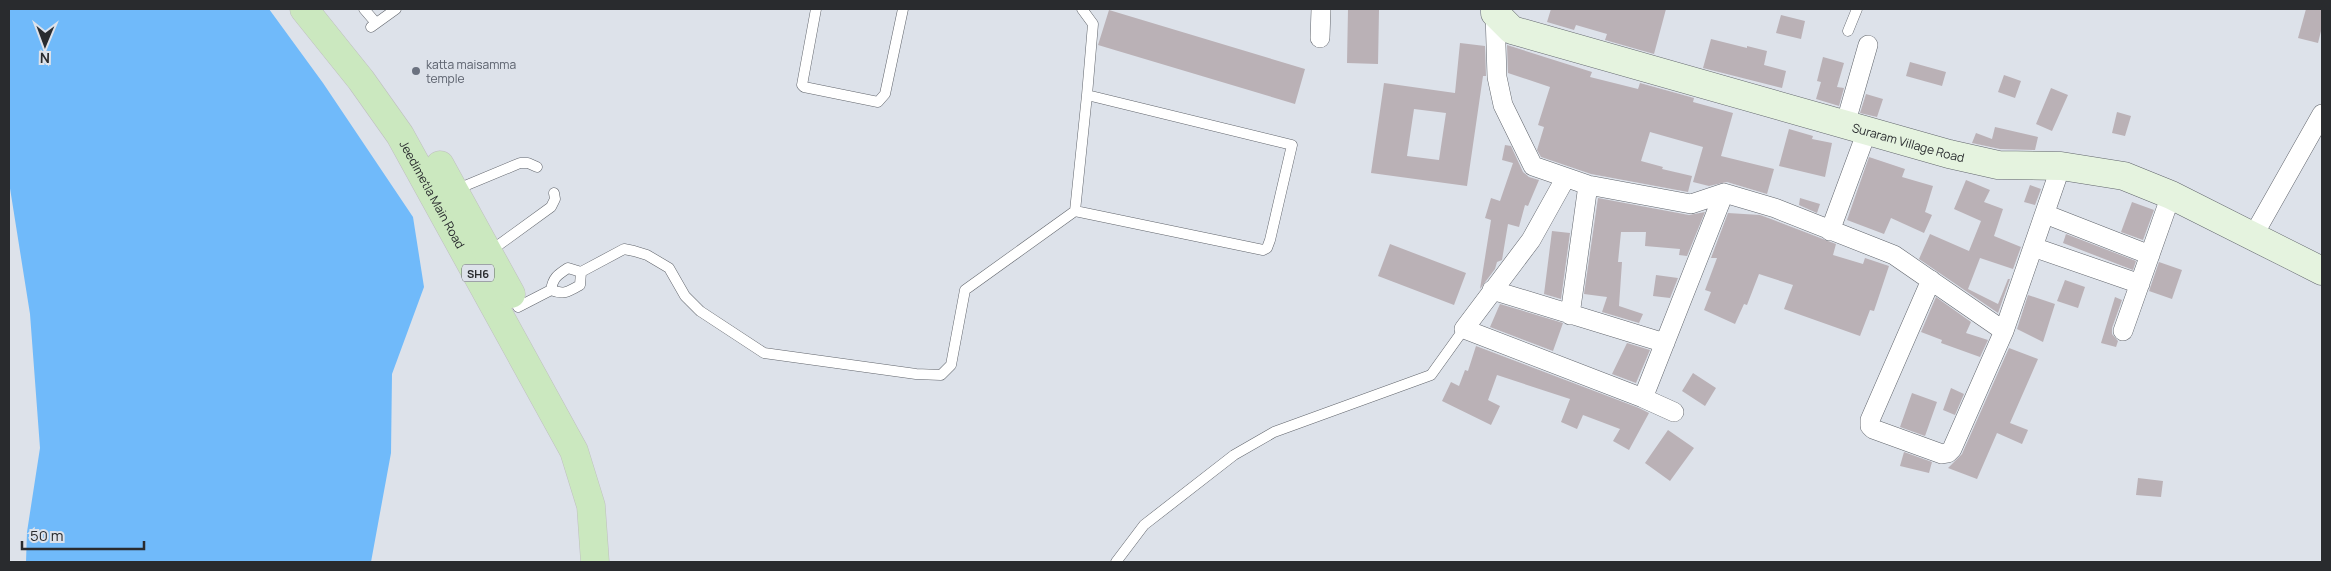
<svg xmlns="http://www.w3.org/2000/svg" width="2331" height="571" font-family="Manrope,sans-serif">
  <rect width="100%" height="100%" fill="#dde2ea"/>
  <!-- water -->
  <path fill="#70bafa" d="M9,9H269L323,83L413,217L424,287L392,374L391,453L371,562H26L27,532L40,448L30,314L9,182Z"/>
  <!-- building -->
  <path fill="#bab1b6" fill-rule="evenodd" d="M1348,9L1379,10L1378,64L1347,63Z
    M1551,9H1666L1654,54L1605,40L1607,34L1576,25L1574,30L1547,22Z
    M2306,9H2322V27L2318,43L2298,38Z
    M1109,10L1305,69L1295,104L1098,45Z
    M1781,15L1805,21L1801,39L1776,33Z
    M1711,39L1747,48V46L1767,51L1764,65L1786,71L1782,88L1703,68Z
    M1460,43L1485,46L1486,76H1483L1467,186L1371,173L1384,83L1455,93ZM1414,109L1446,113L1439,160L1407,156Z
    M1507,45L1592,72L1590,77L1638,89L1640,83L1694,98L1693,102L1733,113L1721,156L1774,169L1767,194L1727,182L1709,186L1693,182L1703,147L1650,132L1641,161L1663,167L1662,169L1692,176L1688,192L1591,174L1541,157L1537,150L1544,127L1538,125L1550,87L1508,73Z
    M1823,57L1844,63L1837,87L1844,88L1839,106L1816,99L1821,82L1817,81Z
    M1910,62L1946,72L1942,86L1906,76Z
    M2004,75L2021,81L2015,98L1998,92Z
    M2051,88L2068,95L2052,131L2036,124Z
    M1866,94L1883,99L1877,117L1860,113Z
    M2117,112L2131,116L2125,136L2112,133Z
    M1995,127L2038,137L2035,150L2000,149L1972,143L1976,133L1992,139Z
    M1789,129L1813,136L1812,139L1832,143L1825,177L1779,166Z
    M1505,145L1511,146L1523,172L1529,177L1539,180L1528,206L1525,205L1519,227L1508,224L1502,260L1497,262L1495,269L1480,289L1491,220L1485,218L1491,198L1500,201L1513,163L1502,160Z
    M1869,157L1905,169L1902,177L1933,186L1925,212L1932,215L1924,233L1891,218L1884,234L1847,220Z
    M1966,180L1990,190L1984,202L2003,209L1994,236L2021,247L2013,269L1980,258L1968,289L1998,304L2008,279H2010L1998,313L1919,259L1930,234L1969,251L1981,221L1954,209Z
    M2030,185L2041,189L2035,205L2024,202Z
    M1598,198L1689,215L1705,212L1687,256L1679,255L1680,249L1645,246L1646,232H1621L1618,262H1622L1619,306L1643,314L1639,323L1602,312L1607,297L1584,294Z
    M1800,198L1820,204L1817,213L1799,205Z
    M2132,202L2154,210L2143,240L2121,232Z
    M1728,213L1760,215L1771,219L1836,244L1833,255L1863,264L1865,258L1889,266L1874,311L1870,310L1860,336L1784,309L1793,285L1759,274L1747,305L1744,304L1735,324L1704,310L1711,292L1705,290L1717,258H1711Z
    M1552,231L1570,233L1561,299L1544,294Z
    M2066,234L2136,261L2133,270L2063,243Z
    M1390,244L1466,273L1454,305L1378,276Z
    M2159,262L2182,270L2172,299L2149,291Z
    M1656,275L1678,278L1670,298L1653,296Z
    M2065,280L2085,287L2078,308L2057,301Z
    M2028,295L2055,304L2043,342L2017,329Z
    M1936,297L1971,322L1966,333L1988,340L1980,357L1941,343L1942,340L1921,332Z
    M2115,297L2122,300L2112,328V334L2118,341L2116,347L2101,343Z
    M1500,304L1563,323L1553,351L1490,327Z
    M1627,343L1650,350L1636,383L1612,374Z
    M1476,346L1639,408L1649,413L1629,450L1613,441L1620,429L1583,415L1577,429L1561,422L1570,399L1497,375L1488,400L1500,406L1491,425L1442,401L1451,382L1459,386L1465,370L1468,371Z
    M2009,348L2038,359L2010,423L2028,430L2022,444L1997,433L1977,479L1948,468L1962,454Z
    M1693,373L1716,388L1705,406L1682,391Z
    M1951,388L1964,394L1955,415L1943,410Z
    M1912,393L1937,402L1925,436L1900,427Z
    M1668,430L1694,448L1670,481L1645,463Z
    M1904,452L1932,462L1929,473L1900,466Z
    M2138,478L2163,481L2161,497L2136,495Z"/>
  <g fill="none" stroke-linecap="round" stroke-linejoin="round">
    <!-- service casing -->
    <g stroke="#61656c" stroke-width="11">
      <path id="service" d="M364,9L376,23
        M816,9L802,85L804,87L878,102L885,94L903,9
        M371,27L396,9
        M1848,31L1857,9
        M455,190L520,163H528L537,167
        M1075,211L1263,250L1267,248L1270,240L1292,145L1087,95L1093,24L1082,9
        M489,252L551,207L555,199L554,193
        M581,272L624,249L634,251L647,255L669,268L685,296L700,311L764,353L916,374L941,375L951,365L965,290L1075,211L1087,95
        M551,290C553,278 557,275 568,268L581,272
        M518,307L551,290C564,295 568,292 580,285L581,272
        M1116,562L1144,525L1234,455L1274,432L1431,375L1464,329"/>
    </g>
    <!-- minor casing -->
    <g stroke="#61656c" stroke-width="20">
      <path id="minor" d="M1495,13L1497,77L1503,105L1533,166L1588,185L1691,204L1724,193L1775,208L1894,255L2004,331
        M1320,38L1321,9
        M1845,125L1868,45
        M1565,179L1531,240L1464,329L1643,398L1724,193
        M2045,214L2150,255
        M1830,231L1867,131
        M2253,236L2322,114
        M2033,247L2140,284
        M1931,280L1870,420V426L1873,429L1942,454L1948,453L1952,449L2004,331L2061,166
        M1492,290L1665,343
        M1570,315L1588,185
        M2123,331L2171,195
        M1643,398L1674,412"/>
    </g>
    <!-- secondary casing -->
    <g stroke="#61656c" stroke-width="29">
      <g id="secondary">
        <path id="s1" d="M1495,9V13L1512,30L1949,154L1998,165L2061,166L2124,176L2171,195L2322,271"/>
      </g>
    </g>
    <!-- primary casing -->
    <g stroke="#bfbfc0" stroke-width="29">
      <g id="primary">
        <path id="s2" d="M304,9L361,80L400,135L574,451L591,506L595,562"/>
        <path d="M440,165L511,294"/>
      </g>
    </g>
    <!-- service -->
    <use href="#service" stroke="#fff" stroke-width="10"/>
    <!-- minor -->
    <use href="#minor" stroke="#fff" stroke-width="19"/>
    <!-- secondary -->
    <use href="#secondary" stroke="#e5f3df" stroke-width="28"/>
    <!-- primary -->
    <use href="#primary" stroke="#cbe8bf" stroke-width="28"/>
  </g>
  <!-- markers -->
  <circle fill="#6b7280" stroke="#dde2ea" stroke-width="2" cx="416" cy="71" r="5"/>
  <g text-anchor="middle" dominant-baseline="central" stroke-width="5" stroke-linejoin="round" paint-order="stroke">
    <!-- shield labels -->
    <rect fill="#dde2ea" stroke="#5f6266" stroke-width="1" x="462" y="264.5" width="32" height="17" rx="4"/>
    <g font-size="11" font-weight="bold" fill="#292b2e">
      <text x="478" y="273">SH6</text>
    </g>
    <!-- worship labels -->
    <g font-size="12" fill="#5b616d" stroke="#dde2ea" text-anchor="start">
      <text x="426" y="64">katta maisamma<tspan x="426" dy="14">temple</tspan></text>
    </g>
    <!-- street labels -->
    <g font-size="12" fill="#292b2e" stroke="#dde2ea">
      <text stroke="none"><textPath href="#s1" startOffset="440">Suraram Village Road</textPath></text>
      <text stroke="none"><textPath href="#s2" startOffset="226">Jeedimetla Main Road</textPath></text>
    </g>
  </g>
  <!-- border -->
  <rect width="2331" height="571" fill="none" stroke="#292b2e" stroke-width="20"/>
  <!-- north arrow -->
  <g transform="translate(45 45) rotate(181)" stroke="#dde2ea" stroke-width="4" paint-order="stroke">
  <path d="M0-4L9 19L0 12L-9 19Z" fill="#292b2e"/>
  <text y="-8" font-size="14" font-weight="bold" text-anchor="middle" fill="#292b2e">N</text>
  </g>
  <!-- scale -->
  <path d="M22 541v8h122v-8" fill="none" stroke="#292b2e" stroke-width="2.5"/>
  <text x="30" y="541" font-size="15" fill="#292b2e" stroke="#dde2ea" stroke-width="4" paint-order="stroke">50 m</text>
</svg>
